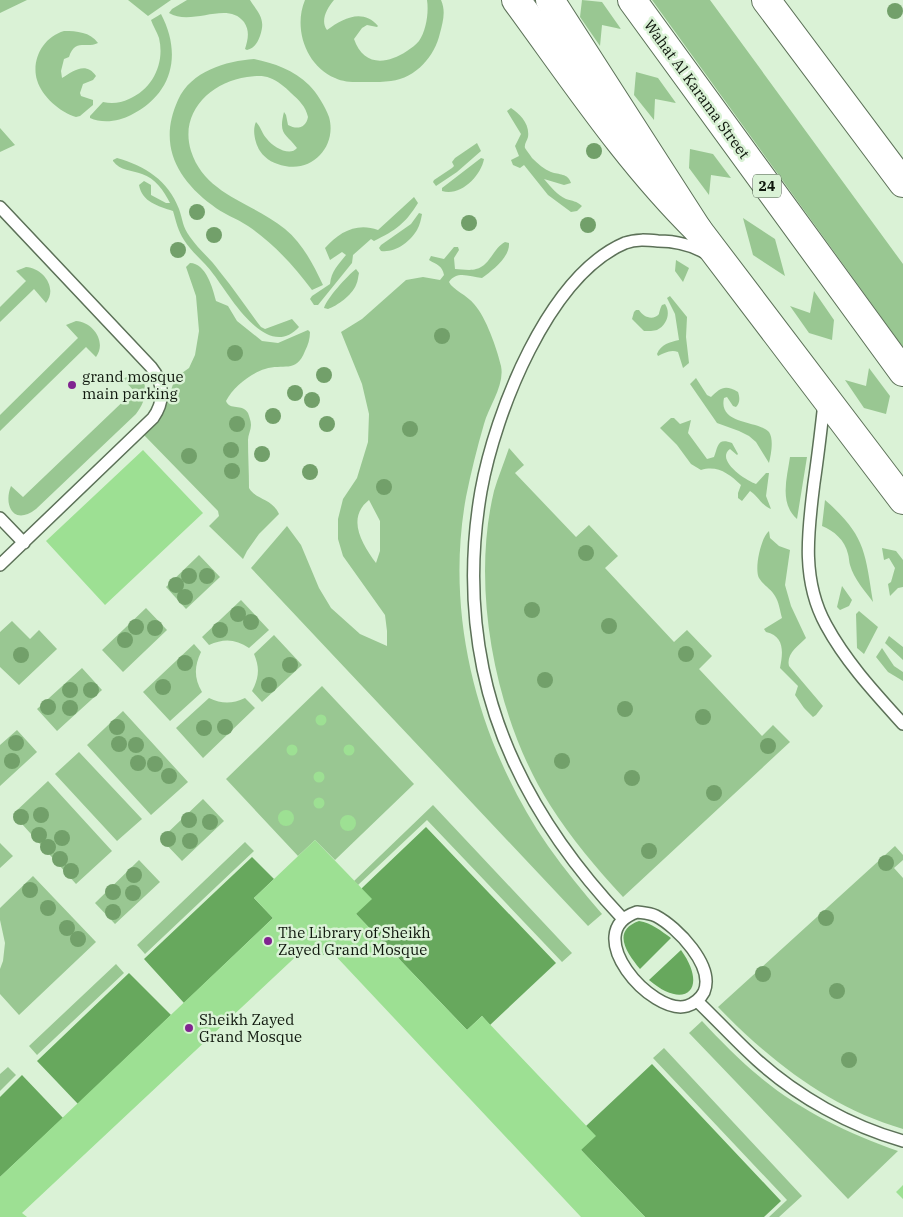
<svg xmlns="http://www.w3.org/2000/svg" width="903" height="1217" font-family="'IBM Plex Serif',serif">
  <rect width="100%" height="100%" fill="#daf2d6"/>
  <!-- green -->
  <path fill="#99c792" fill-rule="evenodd" d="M0,0H27L0,13Z
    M128,0H171L148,16Z
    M187,0H250C259,14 266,19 260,36C257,44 254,48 247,50L245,49C248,39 250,31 244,22C227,0 192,27 169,13L172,9Z
    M305,0H334C327,8 320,21 327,30C343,18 363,8 378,26L377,27L367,25L362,28L354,39C363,66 386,65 407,51C411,48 416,45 419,41C426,31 429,13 427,0H441C446,11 443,22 440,33C435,56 416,78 391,81C384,82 376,82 368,82C357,82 345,83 335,78C306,66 293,28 305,0Z
    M582,0L602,2L621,29L602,25L600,46L580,17Z
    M652,0H710L903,264V347Z
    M161,14C182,54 173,94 131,115C120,121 103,124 90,118V116L103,102C112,104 121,103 129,99C153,89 165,63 159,38C157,32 153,26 151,20Z
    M64,31C77,31 90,32 98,43C87,49 75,38 69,57L64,59L61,71L62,78C73,71 86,61 96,76L93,80L83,84L80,93L81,96L93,100V105L80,116L76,117C60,112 42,97 37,80C31,60 43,37 64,31Z
    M254,59C274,63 294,70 309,85C317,93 325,106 329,117C337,145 314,172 285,166C275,164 266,160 260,151C255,143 252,130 256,122C261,127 262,134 267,139C273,147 290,157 297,148C286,133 278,135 284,112L286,115L288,125C297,130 306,128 308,117C306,107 299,100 291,93C285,87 278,81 270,78C263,75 255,76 247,77C211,82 179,112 191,151C205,195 252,202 285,229C303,244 313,264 323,285L312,290C294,266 273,243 248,226C236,218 223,214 212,205C176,178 158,144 178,100C191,71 226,61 254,59Z
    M636,72L658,78L676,103L655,99L654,120L634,95Z
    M511,108C520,114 530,124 528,137C527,141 524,144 525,148C527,151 530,155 532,158C538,164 544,169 551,172C559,175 568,173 571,183L564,185L544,179C551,187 557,195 566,199C573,201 576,201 582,206L577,211L571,212L548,195L524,165L520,168L513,165L511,160L519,156L515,146L521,134L507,111Z
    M0,128L15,145L0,152Z
    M477,143L481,151L457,172L436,186L433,182L434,180L452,168L454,166L452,162L455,158Z
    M690,149L713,154L731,178L711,175L709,195L689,168Z
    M117,158C145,166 168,180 179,209C183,220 182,226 190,237C199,250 211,259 220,272C235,290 247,309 261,327L265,329L292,319L299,327C267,362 230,296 214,275C205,262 192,253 184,240C178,231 176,221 173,211C158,206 142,202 139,185L144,181L151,185V195L166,203H170C164,191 155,178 142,174C132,170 120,171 113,161V160Z
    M481,158L484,159C481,176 460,197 442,191V188Z
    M414,197L418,203C405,224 396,230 374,241L371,239L353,255L352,263L318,305H314L310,299L312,296L330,284C331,271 339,264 346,255L342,252L330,260L325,248C339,232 357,222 378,230Z
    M419,213L422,214C421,219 420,225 417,230C410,242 395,253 381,251L379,248L381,245L411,224Z
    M743,218L775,239L785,276L753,255Z
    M505,242L509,243C510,257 493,270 482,278C470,277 457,270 449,282C452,289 468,296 474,304C486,317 497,349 501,366C505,385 489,406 484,424C477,448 471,472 466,497C444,618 479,745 548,846C565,870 583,892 602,914L588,926L251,568L287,526L301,545L319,588L331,608L360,634L387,646V631L385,615L343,556L338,539V519L343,499L357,478L368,442L369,414L362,384L341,332L362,319L406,280L423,277L440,280L444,275C442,265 437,265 429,260L431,256L444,259L454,247H458L459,250L454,258L455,269C461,269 470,271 476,269C490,266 493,248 505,242ZM369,500L380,521V551L376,563C362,544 346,518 369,500Z
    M676,260L689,268L683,282L675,271Z
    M190,263C206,263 213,289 216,301L228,306L237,321L262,341L278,343L308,330L310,332C310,339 308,345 305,351C296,374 283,363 265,369C251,373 233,387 226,401C230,411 242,403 248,413C249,416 251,421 251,425C251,430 248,435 248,440C248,456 249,472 249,488C256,500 272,498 279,514L259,534L247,551L243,559L209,526L219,516L218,511L143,434L157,419L168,400L175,378L189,368L195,355L199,331L196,296L186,267Z
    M26,267C43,268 58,288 46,303L34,289L0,322V307L26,281L16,271Z
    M356,269L359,273C358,277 358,281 356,285C352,295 337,306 328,309L324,308C327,298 347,276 356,269Z
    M814,291L834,320L832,340L809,333L790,306L810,313Z
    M670,296L687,317L686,337L689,363L683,368L678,352C671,349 664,353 658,356L657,354C661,344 670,342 679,340L675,314L667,298Z
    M665,304C671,313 667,325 657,330C654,331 648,331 644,331L632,319L634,312L636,310H639C643,317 653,321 659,314C659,313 661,306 662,305Z
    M76,321C93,322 107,342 96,357L86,347L0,431V415L78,338L66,325Z
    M869,368L890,396L886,414L864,408L845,380L866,386Z
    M132,374L142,378C149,391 144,403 136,414L36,509C14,526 3,506 11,486L23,497L134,391L123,379Z
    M696,378L707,395L711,397C720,388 725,384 738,392C740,398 740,403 736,407L733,406L727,397L724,398C718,425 758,420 769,432C774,439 771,455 769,463L756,442L749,436L739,431L717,423L690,384Z
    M671,418H674L680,424L691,420L688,433L707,459L714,457C718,447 717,437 732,443L738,454L737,455L730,449C715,460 746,481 756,484L766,473H769L766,496L771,509C761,505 758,496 750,491L742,501L738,498V493L741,485C729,474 718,465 701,470L691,464L677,445L660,428Z
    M509,448L524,465L515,473L576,537L589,525L618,556L605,568L674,642L687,630L712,656L699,669L762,736L773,725L790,742L623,897C596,868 571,838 550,805C496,720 470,590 494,491C498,477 504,463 509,448Z
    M790,457H807L797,519C779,503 787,478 790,457Z
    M825,500C865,535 865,551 873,602C865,591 854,579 850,565C849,562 849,557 848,554C845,540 834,531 822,526Z
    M769,531L770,538L779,546L790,550L785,585L791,606L806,638C798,646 786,654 789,666L823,706L816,715L813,717L804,708L795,695L798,686L780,668C783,653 785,636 766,632L764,629L782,618C780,611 779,602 775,596C771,589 763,585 759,578C754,569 761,537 769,531Z
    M882,548L896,551L903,560V587L898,588L890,596L888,584L891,582L895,568L889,558L884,560Z
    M199,555L220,577L186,609L166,587Z
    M842,586L852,600L849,606L840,610L837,607Z
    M241,600L269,630L249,648C236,639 224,638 209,645L202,637Z
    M146,608L167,630L123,672L102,650Z
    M859,611L878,627L864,654L857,648L856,614Z
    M12,621L30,639L39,630L57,649L19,685L0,667V632Z
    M274,635L302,665L262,702L252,691C259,678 260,668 254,654Z
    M889,636L903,647V660L885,643Z
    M194,644L201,652C194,667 194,678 202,692L170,721L143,692Z
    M882,648L894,666L903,672V681L888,672L876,657Z
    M82,668L102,690L57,731L37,709Z
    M322,686L414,784L335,860L315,840L298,856L226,779Z
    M209,698C222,704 232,704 245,698L255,708L203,758L176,728Z
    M123,711L188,782L151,815L87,745Z
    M17,730L37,752L0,786V745Z
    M79,752L142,819L117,841L55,774Z
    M48,781L112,851L76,884L13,814Z
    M203,799L224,821L182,861L161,839Z
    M433,805L572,953L562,962L427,820L358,885L354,881Z
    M245,842L254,851L145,954L137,945Z
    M0,843L13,856L0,868Z
    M895,846L903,855V860L894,868L903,878V1129C830,1108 770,1061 718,1007Z
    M139,860L160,882L115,924L95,903Z
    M33,876L96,942L19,1015L0,994V969L3,961L5,943L0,920V908Z
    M116,964L124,973L37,1055L29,1046Z
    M702,1021C720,1040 739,1060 760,1077C801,1111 848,1133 898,1151L848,1199L689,1033Z
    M664,1048L802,1196L779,1217H769L787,1200L653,1058Z
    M8,1067L16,1075L0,1091V1074Z"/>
  <!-- water -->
  <path fill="#67a85d" d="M426,827L556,963L490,1025L482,1016L467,1030L356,914L362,888Z
    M252,857L274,879L254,898L273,918L184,1003L144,959Z
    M639,921C652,923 661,931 671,938L640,969C627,953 611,931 639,921Z
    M681,950C709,989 685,1011 649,980Z
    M129,973L171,1015L78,1104L37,1061Z
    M652,1064L781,1201L764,1217H645L581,1150L586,1126Z
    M22,1075L63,1118L0,1177V1097Z"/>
  <!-- building -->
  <path fill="#9de093" d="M143,450L203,513L105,605L46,541Z
    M315.5 720a5.5 5.5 0 1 1 11 0a5.5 5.5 0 1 1-11 0Z
    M286.5 750a5.5 5.5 0 1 1 11 0a5.5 5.5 0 1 1-11 0Z
    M343.5 750a5.5 5.5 0 1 1 11 0a5.5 5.5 0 1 1-11 0Z
    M313.5 777a5.5 5.5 0 1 1 11 0a5.5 5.5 0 1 1-11 0Z
    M313.5 803a5.5 5.5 0 1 1 11 0a5.5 5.5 0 1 1-11 0Z
    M278 818a8 8 0 1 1 16 0a8 8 0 1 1-16 0Z
    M340 823a8 8 0 1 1 16 0a8 8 0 1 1-16 0Z
    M315,840L372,899L356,914L467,1030L482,1016L536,1073L596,1136L581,1150L645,1217H581L331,951L324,955L318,956L308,953L305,948L22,1213L27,1217H0V1177L273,918L254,898Z
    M903,1185V1199L896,1192Z"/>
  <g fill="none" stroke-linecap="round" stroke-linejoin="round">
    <!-- lane casing -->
    <g stroke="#5c7158" stroke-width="14">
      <path id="lane" d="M0,207L151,367C164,383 165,401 153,418L0,565
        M824,403C821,430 818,456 814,483C808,531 801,580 826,625C846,662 875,693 903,724
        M0,518L24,543
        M637,912C644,913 649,913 656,916C677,927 715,966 704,992C701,998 694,1004 687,1006C652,1016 578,932 637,912Z
        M623,919C556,848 503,766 483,669C471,611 471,549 481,491C495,413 548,276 625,243C636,239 647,240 658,241C676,241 692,245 707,254
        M697,1001C717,1020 736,1041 757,1060C798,1097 850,1126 903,1141"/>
    </g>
    <!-- secondary casing -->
    <g stroke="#5c7158" stroke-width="30">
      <path id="secondary" d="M516,0C574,79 628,161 698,230L903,500"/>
    </g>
    <!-- highway casing -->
    <g stroke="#5c7158" stroke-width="30">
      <path id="highway" d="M550,0L698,230
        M632,0L903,372
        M766,0L903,183"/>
    </g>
    <!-- lane -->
    <use href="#lane" stroke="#fff" stroke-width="11"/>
    <!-- secondary -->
    <use href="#secondary" stroke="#fff" stroke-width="28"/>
    <!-- highway -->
    <use href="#highway" stroke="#fff" stroke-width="28"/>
  </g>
  <!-- trees -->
  <g fill="#72a06a">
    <circle cx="895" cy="11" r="8"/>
    <circle cx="594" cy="151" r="8"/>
    <circle cx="197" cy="212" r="8"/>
    <circle cx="469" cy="223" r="8"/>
    <circle cx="588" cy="225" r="8"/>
    <circle cx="214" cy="235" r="8"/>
    <circle cx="178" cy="250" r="8"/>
    <circle cx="442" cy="336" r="8"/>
    <circle cx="235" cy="353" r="8"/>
    <circle cx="324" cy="375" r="8"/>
    <circle cx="295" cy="393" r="8"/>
    <circle cx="312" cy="400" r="8"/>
    <circle cx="273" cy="416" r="8"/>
    <circle cx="237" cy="424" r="8"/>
    <circle cx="327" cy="424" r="8"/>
    <circle cx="410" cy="429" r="8"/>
    <circle cx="231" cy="450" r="8"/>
    <circle cx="262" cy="454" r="8"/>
    <circle cx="189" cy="456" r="8"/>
    <circle cx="232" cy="471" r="8"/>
    <circle cx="310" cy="472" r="8"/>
    <circle cx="384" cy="487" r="8"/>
    <circle cx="586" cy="553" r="8"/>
    <circle cx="189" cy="576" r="8"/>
    <circle cx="207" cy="576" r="8"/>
    <circle cx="176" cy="585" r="8"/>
    <circle cx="185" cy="597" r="8"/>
    <circle cx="532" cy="610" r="8"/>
    <circle cx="238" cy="614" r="8"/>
    <circle cx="251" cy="622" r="8"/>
    <circle cx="609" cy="626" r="8"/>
    <circle cx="136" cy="627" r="8"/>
    <circle cx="155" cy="628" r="8"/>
    <circle cx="220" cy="630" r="8"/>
    <circle cx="125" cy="640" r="8"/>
    <circle cx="686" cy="654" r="8"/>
    <circle cx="21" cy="655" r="8"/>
    <circle cx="185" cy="663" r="8"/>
    <circle cx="290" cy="665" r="8"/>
    <circle cx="545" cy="680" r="8"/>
    <circle cx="269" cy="685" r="8"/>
    <circle cx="163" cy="687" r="8"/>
    <circle cx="70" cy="690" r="8"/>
    <circle cx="91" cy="690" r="8"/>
    <circle cx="48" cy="707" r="8"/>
    <circle cx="70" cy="708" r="8"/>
    <circle cx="625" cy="709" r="8"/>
    <circle cx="703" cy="717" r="8"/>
    <circle cx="117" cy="727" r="8"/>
    <circle cx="225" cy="727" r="8"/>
    <circle cx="204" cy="728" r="8"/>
    <circle cx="16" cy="743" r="8"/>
    <circle cx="119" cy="744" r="8"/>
    <circle cx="136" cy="745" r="8"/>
    <circle cx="768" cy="746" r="8"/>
    <circle cx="12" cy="761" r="8"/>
    <circle cx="562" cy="761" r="8"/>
    <circle cx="138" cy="763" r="8"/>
    <circle cx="155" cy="764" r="8"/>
    <circle cx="169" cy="776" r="8"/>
    <circle cx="632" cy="778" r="8"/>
    <circle cx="714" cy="793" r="8"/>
    <circle cx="41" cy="815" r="8"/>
    <circle cx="21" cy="817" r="8"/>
    <circle cx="189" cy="820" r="8"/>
    <circle cx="210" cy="822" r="8"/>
    <circle cx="39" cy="835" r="8"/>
    <circle cx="62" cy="838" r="8"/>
    <circle cx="168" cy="839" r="8"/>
    <circle cx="190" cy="841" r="8"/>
    <circle cx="48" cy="847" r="8"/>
    <circle cx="649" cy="851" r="8"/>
    <circle cx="60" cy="859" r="8"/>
    <circle cx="886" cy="863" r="8"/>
    <circle cx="71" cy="871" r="8"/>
    <circle cx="134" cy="875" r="8"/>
    <circle cx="30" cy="890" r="8"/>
    <circle cx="113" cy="892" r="8"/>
    <circle cx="133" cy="893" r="8"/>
    <circle cx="48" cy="908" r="8"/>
    <circle cx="113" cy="912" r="8"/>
    <circle cx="826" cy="918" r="8"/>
    <circle cx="67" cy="928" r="8"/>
    <circle cx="78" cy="939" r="8"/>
    <circle cx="763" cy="974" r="8"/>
    <circle cx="837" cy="991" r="8"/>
    <circle cx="849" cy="1060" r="8"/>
  </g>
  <!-- markers -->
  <g fill="#802490" stroke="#daf2d6" stroke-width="2">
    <circle cx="72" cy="385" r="5"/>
    <circle cx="268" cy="941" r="5"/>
    <circle cx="189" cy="1028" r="5"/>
  </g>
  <g text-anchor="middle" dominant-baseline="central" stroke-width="5" stroke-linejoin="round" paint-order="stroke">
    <!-- shield labels -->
    <rect fill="#daf2d6" stroke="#4b5849" stroke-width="1" x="753" y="174.5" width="28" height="23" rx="4"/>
    <g font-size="14" font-weight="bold" fill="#0e160c">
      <text x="767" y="186">24</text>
    </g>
    <!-- street labels -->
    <g font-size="15" fill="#0e160c" stroke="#daf2d6">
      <text transform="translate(697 89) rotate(54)">Wahat Al Karama Street</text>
    </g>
    <!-- poi labels -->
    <g font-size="15" fill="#0e160c" stroke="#daf2d6" text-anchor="start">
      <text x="82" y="376">grand mosque<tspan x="82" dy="17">main parking</tspan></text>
      <text x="278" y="932">The Library of Sheikh<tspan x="278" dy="17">Zayed Grand Mosque</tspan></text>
      <text x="199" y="1019">Sheikh Zayed<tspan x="199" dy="17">Grand Mosque</tspan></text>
    </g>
  </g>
</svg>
